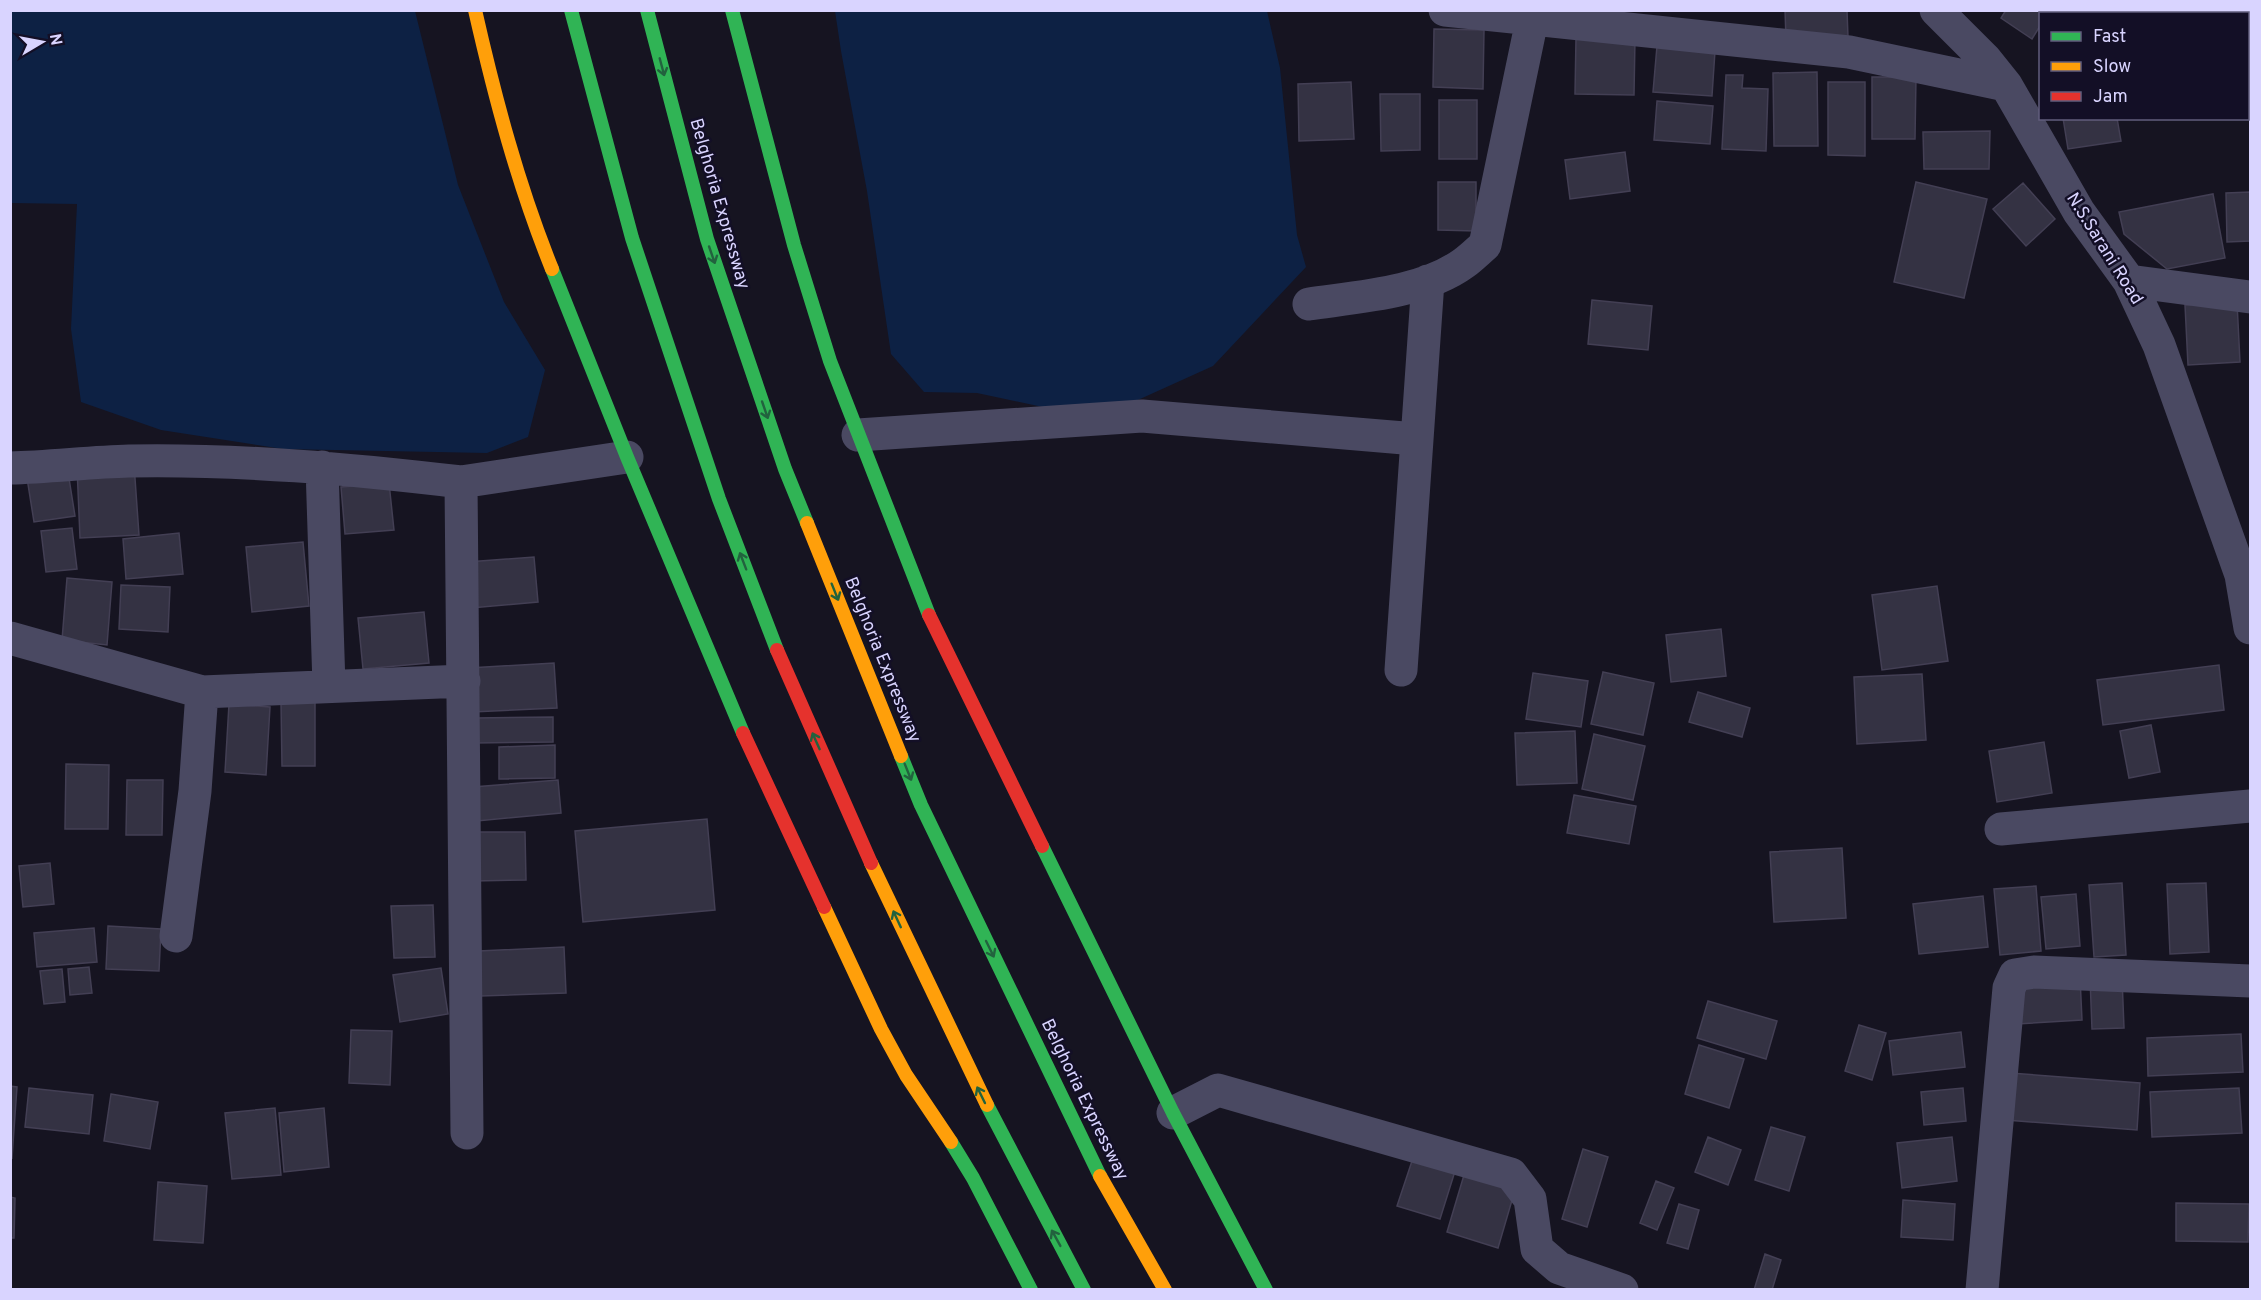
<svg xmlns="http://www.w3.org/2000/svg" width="2261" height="1300" font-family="Overpass,sans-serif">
  <rect width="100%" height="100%" fill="#161421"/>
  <!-- water -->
  <path fill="#0d2144" d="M10,11H415L458,185L504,302L545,370L528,437L487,453L283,449L161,430L81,402L71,329L77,204L11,203Z
    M835,11H1267L1280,68L1297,235L1306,267L1213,366L1129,404L1052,409L977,393L924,392L891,354L867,191L841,51Z"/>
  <!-- building -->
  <path fill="#343243" stroke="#433f54" stroke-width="1.5" d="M1785,10H1847L1848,37L1786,39Z
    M2006,10H2051L2049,14H2040V26L2032,39L2001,18Z
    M1434,29L1484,30L1483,89L1433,87Z
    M1576,38L1635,39L1634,95L1575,94Z
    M1657,46L1715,51L1712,96L1653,92Z
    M1817,72L1818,146H1774L1773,73Z
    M1726,75H1743L1742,88L1768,89L1766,151L1722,149Z
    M1872,77H1916L1915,139H1872Z
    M1351,82L1354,139L1299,141L1298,84Z
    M1828,82H1865V156L1828,155Z
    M1380,94H1420V150L1381,151Z
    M1439,100H1477V159H1439Z
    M1657,101L1713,106L1710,144L1654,140Z
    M2063,118H2117L2121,141L2068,149Z
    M1990,131L1989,169H1924L1923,132Z
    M1625,152L1630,191L1570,199L1565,160Z
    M1438,182H1476V231L1438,230Z
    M1916,182L1987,199L1964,298L1894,282Z
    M2023,183L2055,219L2026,246L1993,209Z
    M2250,192V241L2227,242L2226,193Z
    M2213,194L2225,258L2167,269L2124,234L2119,212Z
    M1592,300L1652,306L1648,350L1588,344Z
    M2237,302L2240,362L2188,365L2185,305Z
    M134,464L139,535L80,538L77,467Z
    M68,472L75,516L34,522L27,478Z
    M389,483L394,530L345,534L341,487Z
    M72,528L77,569L46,572L41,531Z
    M179,533L183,574L126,579L123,539Z
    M303,542L309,606L252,612L246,547Z
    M534,557L538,602L471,608L467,562Z
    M67,578L112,582L107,645L62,640Z
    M121,585L170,587L168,632L119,629Z
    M1937,586L1948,661L1882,670L1872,595Z
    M424,612L429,663L363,669L358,618Z
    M1721,629L1726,676L1671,682L1666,635Z
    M554,663L557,708L472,712L469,668Z
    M2219,665L2224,710L2103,725L2097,680Z
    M1603,672L1654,683L1643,735L1591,724Z
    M1533,673L1588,681L1581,727L1526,719Z
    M1922,674L1926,740L1857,744L1854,677Z
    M1698,692L1750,708L1742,737L1689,722Z
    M281,702H315V766H282Z
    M229,704L270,707L266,775L225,772Z
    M553,717V742L475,743V718Z
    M2151,725L2160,772L2129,778L2120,731Z
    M1575,731L1577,783L1517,785L1515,733Z
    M1594,734L1645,746L1633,800L1582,789Z
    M2044,742L2052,793L1997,802L1989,751Z
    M555,745V778L499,779V747Z
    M66,764L109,765L108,829H65Z
    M127,780H163L162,835H126Z
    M558,780L561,813L477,821L473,787Z
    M1574,795L1636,806L1629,844L1567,833Z
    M707,819L715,910L583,922L575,831Z
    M474,832H525L526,880L474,881Z
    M1842,848L1846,918L1774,922L1770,852Z
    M50,863L54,904L23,907L19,866Z
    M2122,883L2126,955L2094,957L2089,885Z
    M2206,883L2209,952L2170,954L2167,884Z
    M2036,886L2041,951L2000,955L1994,889Z
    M2076,894L2080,946L2046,949L2041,897Z
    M1983,896L1988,947L1919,954L1913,904Z
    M433,905L435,957L394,958L391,906Z
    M108,926L161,929L159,971L106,969Z
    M94,928L97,962L37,967L34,933Z
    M564,947L566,993L481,996L479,951Z
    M89,967L92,993L70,995L68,969Z
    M441,968L448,1014L400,1022L393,975Z
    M62,969L65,1002L44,1004L40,971Z
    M2080,977L2082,1020L2017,1024L2015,981Z
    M2122,977L2124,1028L2092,1029L2090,978Z
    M1708,1001L1777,1021L1766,1059L1697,1038Z
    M1859,1025L1886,1033L1872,1080L1845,1071Z
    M351,1030L392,1031L390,1085L349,1083Z
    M1961,1032L1965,1067L1893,1075L1889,1041Z
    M2241,1034L2243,1072L2148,1076L2147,1038Z
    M1699,1045L1744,1059L1729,1108L1685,1094Z
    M2010,1073L2140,1083L2137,1130L2006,1120Z
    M10,1086L17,1087L12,1158L10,1157Z
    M29,1088L93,1095L89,1134L25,1127Z
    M1963,1088L1966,1121L1924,1125L1921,1092Z
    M2239,1088L2242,1133L2152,1137L2150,1092Z
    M111,1094L158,1102L150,1149L104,1141Z
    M275,1108L281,1175L232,1179L225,1113Z
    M324,1108L329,1167L284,1172L279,1113Z
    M1771,1127L1805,1137L1789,1191L1755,1180Z
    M1708,1137L1741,1150L1728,1185L1695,1172Z
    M1952,1137L1957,1181L1902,1188L1897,1143Z
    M1583,1149L1608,1157L1587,1227L1562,1219Z
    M1414,1155L1456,1168L1440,1219L1397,1206Z
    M1464,1175L1515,1190L1498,1248L1447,1232Z
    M1656,1181L1674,1188L1657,1230L1640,1223Z
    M158,1182L207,1186L203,1243L154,1240Z
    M10,1197L15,1198L14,1238H10Z
    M1903,1200L1955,1204L1953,1240L1901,1237Z
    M2176,1203L2249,1204L2248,1242L2176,1241Z
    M1679,1204L1699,1210L1688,1249L1667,1243Z
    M1765,1254L1781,1260L1772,1290H1754Z"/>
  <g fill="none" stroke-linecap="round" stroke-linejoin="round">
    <!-- street -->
    <path stroke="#4a4962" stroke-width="33" d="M1445,10L1849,52L2006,85
      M1936,10L1986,60L2006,85L2079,212L2129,281L2159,345L2241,575L2250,578
      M2129,281L2250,297
      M1309,304C1357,297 1423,293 1464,263C1471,258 1478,251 1485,245L1532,20
      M858,435L1142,416L1416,439
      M322,467L329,686
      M10,468C50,467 90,462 129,461C240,459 351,469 461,482
      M2241,575L2250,628
      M10,638L202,692
      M1401,670L1428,281
      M2001,829L2250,806
      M176,936L195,791L202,692L464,681
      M1173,1113L1218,1090L1511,1174L1530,1199L1537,1249L1559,1268L1622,1290
      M467,1133L461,482L627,457
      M1982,1290L2009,988L2015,975L2034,972L2250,981"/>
    <!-- fast -->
    <path stroke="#30b455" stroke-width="14" d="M571,10L632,238L719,499L777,650
      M647,10L707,239L785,469L807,523
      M732,10L794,245L830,361L929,615
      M552,269L627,457L743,733
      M901,756L921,805L1100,1176
      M1042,846L1173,1113L1266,1290
      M987,1105L1084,1290
      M951,1142L973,1178L1031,1290"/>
    <!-- slow -->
    <path stroke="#ff9f0a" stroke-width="14" d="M475,10C495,98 518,185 552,269
      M807,523L901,756
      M871,863L987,1105
      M824,907L881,1029L906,1075L951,1142
      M1100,1176L1165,1290"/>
    <!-- jam -->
    <path stroke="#e5322d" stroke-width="14" d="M929,615L1042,846
      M777,650L871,863
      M743,733L824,907"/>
  </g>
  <!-- one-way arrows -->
  <defs><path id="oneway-shaft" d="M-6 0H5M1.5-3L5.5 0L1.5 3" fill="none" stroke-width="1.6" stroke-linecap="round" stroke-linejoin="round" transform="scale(1.5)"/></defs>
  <g stroke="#22623e">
    <use href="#oneway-shaft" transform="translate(662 67) rotate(75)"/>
    <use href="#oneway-shaft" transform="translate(712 255) rotate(71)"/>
    <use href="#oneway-shaft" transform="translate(765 410) rotate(71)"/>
    <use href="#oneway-shaft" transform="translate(743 561) rotate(-111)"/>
    <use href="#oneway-shaft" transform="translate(835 592) rotate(68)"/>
    <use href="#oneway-shaft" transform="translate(816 741) rotate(-114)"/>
    <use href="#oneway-shaft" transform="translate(908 772) rotate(68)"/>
    <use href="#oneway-shaft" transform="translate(897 919) rotate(-115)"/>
    <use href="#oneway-shaft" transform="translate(990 949) rotate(64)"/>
    <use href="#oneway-shaft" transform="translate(981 1095) rotate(-116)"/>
    <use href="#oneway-shaft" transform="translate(1056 1238) rotate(-119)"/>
  </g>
  <g text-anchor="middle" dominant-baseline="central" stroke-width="5" stroke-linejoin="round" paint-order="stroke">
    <!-- street labels -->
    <g font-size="18" fill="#d9d4ff" stroke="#130f26">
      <text transform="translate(719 204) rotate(74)">Belghoria Expressway</text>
      <text transform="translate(2104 249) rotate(58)">N.S.Sarani Road</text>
      <text transform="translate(882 660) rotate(68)">Belghoria Expressway</text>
      <text transform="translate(1084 1100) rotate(64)">Belghoria Expressway</text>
    </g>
  </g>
  <!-- border -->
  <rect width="2261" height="1300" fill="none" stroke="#d9d4ff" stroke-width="24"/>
  <!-- legend -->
  <rect x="2039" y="12" width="210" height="108" fill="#130f26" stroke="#625e7d" stroke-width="1.5"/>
  <rect x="2051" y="32" width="30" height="9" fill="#30b455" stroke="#625e7d" stroke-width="1.5"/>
  <text x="2093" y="42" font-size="18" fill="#d9d4ff">Fast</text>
  <rect x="2051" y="62" width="30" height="9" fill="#ff9f0a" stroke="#625e7d" stroke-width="1.5"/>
  <text x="2093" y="72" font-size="18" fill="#d9d4ff">Slow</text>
  <rect x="2051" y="92" width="30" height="9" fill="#e5322d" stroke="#625e7d" stroke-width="1.5"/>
  <text x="2093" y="102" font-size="18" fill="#d9d4ff">Jam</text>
  <!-- north arrow -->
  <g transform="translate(42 42) rotate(80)" stroke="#130f26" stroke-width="4.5" paint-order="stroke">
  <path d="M0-4.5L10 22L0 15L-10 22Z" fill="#d9d4ff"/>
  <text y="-9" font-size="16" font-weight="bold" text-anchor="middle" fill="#d9d4ff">N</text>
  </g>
</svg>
